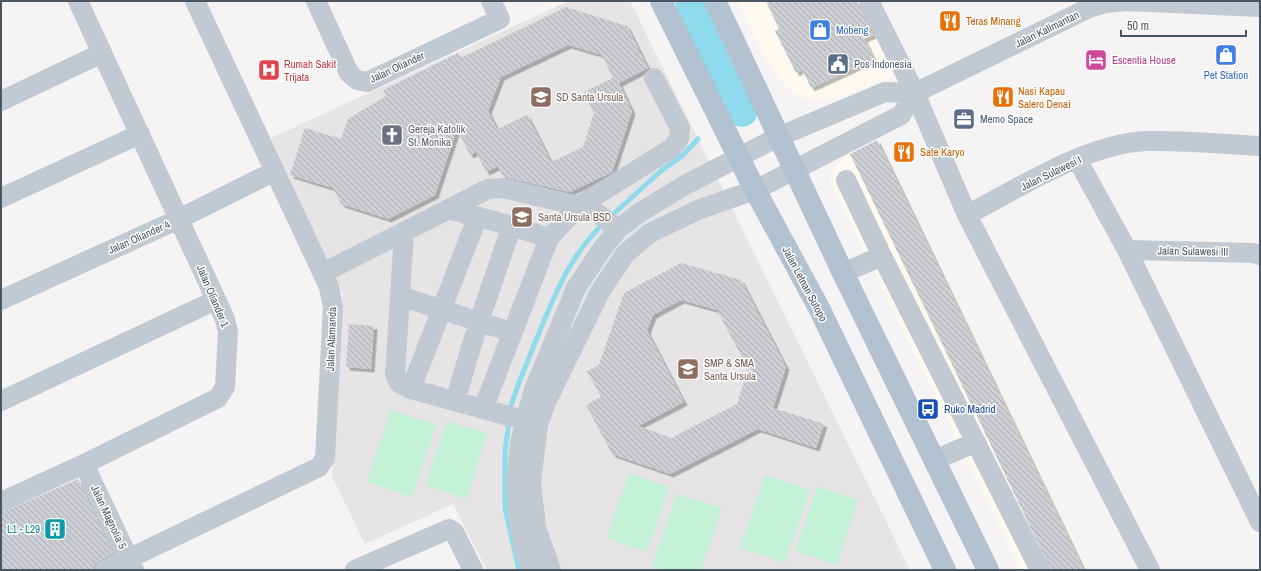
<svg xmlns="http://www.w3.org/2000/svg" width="1261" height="571" font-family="'Archivo Narrow',sans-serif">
  <defs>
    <pattern id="building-back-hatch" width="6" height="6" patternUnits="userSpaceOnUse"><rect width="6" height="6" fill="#cdcfd5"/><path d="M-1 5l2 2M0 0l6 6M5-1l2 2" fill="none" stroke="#a8abb0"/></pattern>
    <filter id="shadow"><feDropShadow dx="3.5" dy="3.5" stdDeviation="0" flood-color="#0004"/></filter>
  </defs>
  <rect width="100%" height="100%" fill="#f5f3f3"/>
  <!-- commercial -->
  <path fill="#fdf9ef" d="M549,1H569L552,9Z
    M736,1H857L895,76L833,100L812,102L791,92L768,63Z
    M877,140L1088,570H1021L830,182L832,170L850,152Z"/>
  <!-- education -->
  <path fill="#e6e4e5" d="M569,1H630L910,570H487L453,504L365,544L332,476L343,295L271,138Z"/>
  <!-- green -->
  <path fill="#c3f1d5" d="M391,410L436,425L412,497L367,482Z
    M447,421L487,434L466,499L425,485Z
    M629,473L669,487L647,552L607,538Z
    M765,475L810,490L785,563L740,548Z
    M818,486L858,500L837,565L796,551Z
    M677,494L722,508L701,570H663L652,566Z"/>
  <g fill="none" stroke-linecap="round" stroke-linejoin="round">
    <!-- stream -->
    <path stroke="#90daee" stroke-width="5" d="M609,218L662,170L682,156L698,139
      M509,413C516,387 527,363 537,338C554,296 570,255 604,223
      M509,421L505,452V508L519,570"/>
    <!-- river -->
    <path stroke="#90daee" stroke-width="30" d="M690,1L742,112"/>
  </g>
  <!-- building -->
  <path fill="url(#building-back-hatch)" fill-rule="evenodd" filter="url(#shadow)" d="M766,1H857L873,35L864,39L874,59L811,88L802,69L796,73L775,31L779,29Z
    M566,7L627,26L648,68L619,83L632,111L612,172L570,192L503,177L498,166L486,172L476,152L470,155L457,129L435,195L388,219L341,204L333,188L290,175L305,128L341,139L348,119L386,96L383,90L458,53L461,58ZM568,45L602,55L613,78L584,92L594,113L583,147L551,162L527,115L497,129L488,111L501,77Z
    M877,140L892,171L1084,570H1051L946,352L850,154Z
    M681,263L741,280L786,367L773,408L824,424L816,448L758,429L670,474L612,454L586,405L601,397L587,371L599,365L624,293ZM681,300L717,310L748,369L737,404L671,438L638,426L684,402L647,331L653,315Z
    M349,324L374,326L371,369L346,367Z
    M78,479L113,553L100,560L95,564L94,570H1V513Z"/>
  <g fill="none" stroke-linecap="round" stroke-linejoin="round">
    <!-- minor -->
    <path stroke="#c1cad2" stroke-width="20" d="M316,1L349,73L357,80L367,82L500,19L491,1
      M869,1L915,93L967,215L1150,570
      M1,101L102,53
      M1077,159L1127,250L1260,522
      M846,180L882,256L1040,570
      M1,198L140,134
      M448,209L512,226L549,238L483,409
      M967,215C1019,188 1088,143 1147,141C1184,140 1223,144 1260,146
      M404,233L395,374L399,383L411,389L538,424
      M549,238L579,206L597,213L618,229
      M1127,250L1253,253L1260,255
      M323,273L488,189L503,188L579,206L672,148L679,139L680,128L654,78
      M843,273L882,256
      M400,296L511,332
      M1,300L179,219L275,171
      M411,389L477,218
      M1,401L216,300
      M455,401L479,321L512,226
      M935,460L976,442
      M84,464L134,570
      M1,502L84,464L218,398L225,387L228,332L225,319L78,1
      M105,570L319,467L325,458L333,307L329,287L195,1
      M355,570L449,529L454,532L473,570
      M533,570L524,550L518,514L516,483L520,442L533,392L576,288L602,249L618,229L639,213L685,185L778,137L885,92L915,93L1089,8L1106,3L1127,1L1260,7
      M551,570L536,527L531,482L538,424L547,400L601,290L625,254L650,233L700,209L755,190L901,115L915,93"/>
    <!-- major -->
    <path stroke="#b3c2d1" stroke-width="22" d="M661,1L755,190L819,308L945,570
      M715,1L843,273L988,570"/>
  </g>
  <!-- icons -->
  <defs>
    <g id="restaurant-square" transform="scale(1.15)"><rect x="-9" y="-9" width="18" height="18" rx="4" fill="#e8710a" stroke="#fff"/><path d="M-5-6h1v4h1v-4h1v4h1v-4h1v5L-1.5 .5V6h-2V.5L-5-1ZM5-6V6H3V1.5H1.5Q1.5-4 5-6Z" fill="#fff"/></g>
    <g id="shop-square" transform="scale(1.15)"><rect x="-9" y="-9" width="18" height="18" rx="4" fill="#3f7fe0" stroke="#fff"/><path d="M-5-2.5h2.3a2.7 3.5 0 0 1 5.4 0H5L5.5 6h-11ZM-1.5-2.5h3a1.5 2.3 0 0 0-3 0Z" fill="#fff"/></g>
    <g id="hotel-square" transform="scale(1.15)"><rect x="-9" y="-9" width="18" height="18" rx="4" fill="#d1479c" stroke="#fff"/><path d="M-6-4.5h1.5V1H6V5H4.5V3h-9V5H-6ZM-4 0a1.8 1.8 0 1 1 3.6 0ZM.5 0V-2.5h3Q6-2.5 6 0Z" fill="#fff"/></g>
    <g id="civic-square" transform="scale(1.15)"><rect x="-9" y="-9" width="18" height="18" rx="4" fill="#5c6f8a" stroke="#fff"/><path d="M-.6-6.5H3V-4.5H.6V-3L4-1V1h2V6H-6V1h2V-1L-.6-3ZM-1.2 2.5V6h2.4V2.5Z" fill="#fff"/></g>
    <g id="hospital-square" transform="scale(1.15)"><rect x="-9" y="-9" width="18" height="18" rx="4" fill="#e0444e" stroke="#fff"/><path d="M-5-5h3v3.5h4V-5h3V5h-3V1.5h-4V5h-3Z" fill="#fff"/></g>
    <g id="school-square" transform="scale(1.15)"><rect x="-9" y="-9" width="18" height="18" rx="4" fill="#8d6e63" stroke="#fff"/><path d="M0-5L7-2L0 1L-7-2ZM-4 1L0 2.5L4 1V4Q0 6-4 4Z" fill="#fff"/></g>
    <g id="office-square" transform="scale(1.15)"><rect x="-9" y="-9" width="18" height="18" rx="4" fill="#5c6f8a" stroke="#fff"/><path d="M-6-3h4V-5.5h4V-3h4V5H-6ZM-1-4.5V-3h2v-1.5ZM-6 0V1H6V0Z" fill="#fff"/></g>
    <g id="church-square" transform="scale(1.15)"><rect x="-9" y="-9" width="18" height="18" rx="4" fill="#6b7280" stroke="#fff"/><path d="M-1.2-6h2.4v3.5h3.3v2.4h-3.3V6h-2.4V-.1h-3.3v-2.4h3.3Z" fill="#fff"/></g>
    <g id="bus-square" transform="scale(1.15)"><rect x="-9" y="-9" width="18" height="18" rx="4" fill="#1a4fb4" stroke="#fff"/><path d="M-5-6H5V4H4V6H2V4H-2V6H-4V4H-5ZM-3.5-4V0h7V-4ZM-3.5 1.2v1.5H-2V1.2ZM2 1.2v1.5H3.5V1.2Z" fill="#fff"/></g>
    <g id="building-square" transform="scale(1.15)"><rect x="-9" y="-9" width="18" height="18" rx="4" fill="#0f9aa8" stroke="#fff"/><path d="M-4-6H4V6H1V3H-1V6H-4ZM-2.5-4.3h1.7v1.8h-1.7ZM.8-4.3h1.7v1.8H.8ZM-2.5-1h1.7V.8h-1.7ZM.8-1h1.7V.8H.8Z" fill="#fff"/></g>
  </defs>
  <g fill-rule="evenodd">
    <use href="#restaurant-square" x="950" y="21"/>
    <use href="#shop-square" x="820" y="30"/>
    <use href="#shop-square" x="1226" y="55"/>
    <use href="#hotel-square" x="1096" y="60"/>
    <use href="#civic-square" x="838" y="64"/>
    <use href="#hospital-square" x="269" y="70"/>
    <use href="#school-square" x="541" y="97"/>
    <use href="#restaurant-square" x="1003" y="97"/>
    <use href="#office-square" x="964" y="119"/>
    <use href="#church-square" x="392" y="135"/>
    <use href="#restaurant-square" x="904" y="152"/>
    <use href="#school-square" x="522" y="217"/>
    <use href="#school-square" x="688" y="369"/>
    <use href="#bus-square" x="928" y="409"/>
    <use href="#building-square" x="55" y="529"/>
  </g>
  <g text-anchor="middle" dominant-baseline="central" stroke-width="3" stroke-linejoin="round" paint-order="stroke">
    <!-- food labels -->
    <g font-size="11" fill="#c56008" stroke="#fff" text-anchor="start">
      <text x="966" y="21">Teras Minang</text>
      <text x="1018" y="91">Nasi Kapau<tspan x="1018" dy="13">Salero Denai</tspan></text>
      <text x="920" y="152">Sate Karyo</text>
    </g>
    <!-- street labels -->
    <g font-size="11" fill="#4a5661" stroke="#fff">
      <text transform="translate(1047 29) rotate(-26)">Jalan Kalimantan</text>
      <text transform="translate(397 67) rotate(-25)">Jalan Oliander</text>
      <text transform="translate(1051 173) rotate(-26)">Jalan Sulawesi I</text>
      <text transform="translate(139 237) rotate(-24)">Jalan Oliander 4</text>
      <text transform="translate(1193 251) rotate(1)">Jalan Sulawesi III</text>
      <text transform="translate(805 284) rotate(62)">Jalan Letnan Sutopo</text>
      <text transform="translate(213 296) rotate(67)">Jalan Oliander 1</text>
      <text transform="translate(331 339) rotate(-88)">Jalan Alamanda</text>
      <text transform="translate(109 517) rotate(65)">Jalan Magnolia 5</text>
    </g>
    <!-- shop labels -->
    <g font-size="11" fill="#366cbe" stroke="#fff" text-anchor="start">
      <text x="836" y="30">Mobeng</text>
      <text x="1226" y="75" text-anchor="middle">Pet Station</text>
    </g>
    <!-- hotel labels -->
    <g font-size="11" fill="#b23c85" stroke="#fff" text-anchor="start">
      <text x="1112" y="60">Escentia House</text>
    </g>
    <!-- health labels -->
    <g font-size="11" fill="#be3a42" stroke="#fff" text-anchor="start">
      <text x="284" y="64">Rumah Sakit<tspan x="284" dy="13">Trijata</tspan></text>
    </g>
    <!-- service labels -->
    <g font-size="11" fill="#4e5e75" stroke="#fff" text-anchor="start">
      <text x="854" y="64">Pos Indonesia</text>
      <text x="980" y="119">Memo Space</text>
    </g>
    <!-- education labels -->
    <g font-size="11" fill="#785e54" stroke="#fff" text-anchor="start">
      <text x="556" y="97">SD Santa Ursula</text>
      <text x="538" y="217">Santa Ursula BSD</text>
      <text x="704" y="363">SMP &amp; SMA<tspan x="704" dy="13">Santa Ursula</tspan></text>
    </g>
    <!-- worship labels -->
    <g font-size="11" fill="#5b616d" stroke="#fff" text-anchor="start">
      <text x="408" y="129">Gereja Katolik<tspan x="408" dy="13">St. Monika</tspan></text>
    </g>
    <!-- transit labels -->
    <g font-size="11" fill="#164399" stroke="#fff" text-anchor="start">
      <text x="944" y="409">Ruko Madrid</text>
    </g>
    <!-- culture labels -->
    <g font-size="11" fill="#0d838f" stroke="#fff" text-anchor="end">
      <text x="40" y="529">L1 - L29</text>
    </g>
  </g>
  <!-- border -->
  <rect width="1261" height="571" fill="none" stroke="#4a5661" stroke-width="4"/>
  <!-- scale -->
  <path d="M1121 30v6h125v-6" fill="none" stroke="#4a5661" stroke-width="2"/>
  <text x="1127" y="30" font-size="12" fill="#4a5661" stroke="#ffffff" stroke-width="3" paint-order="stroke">50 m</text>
</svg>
